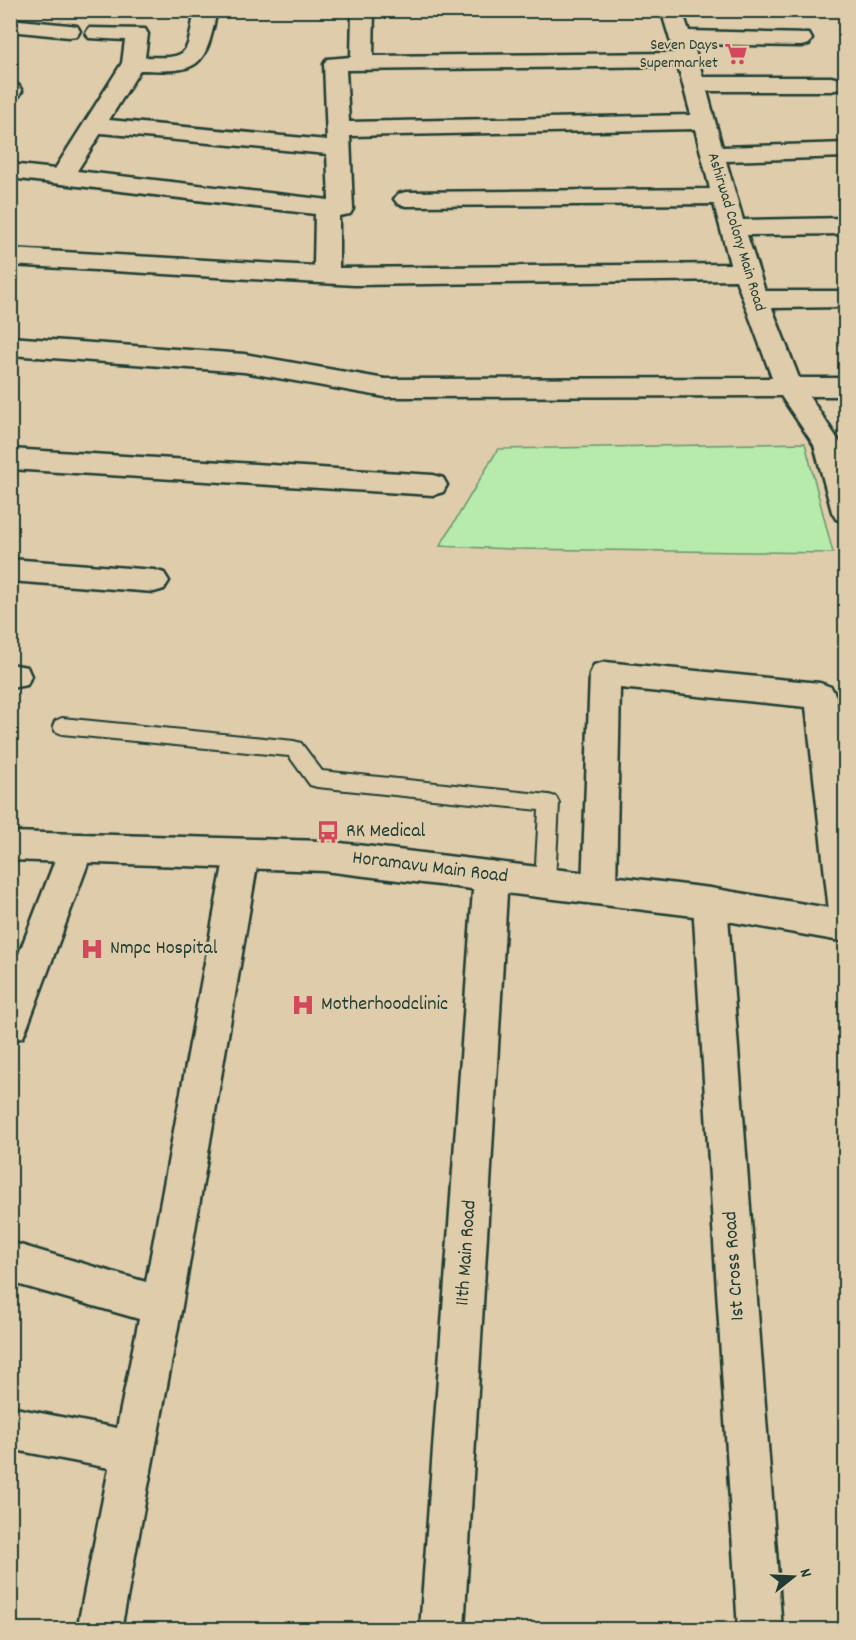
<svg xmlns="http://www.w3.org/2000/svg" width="856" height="1640" font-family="Dekko,sans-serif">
  <rect width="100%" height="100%" fill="#dfccaa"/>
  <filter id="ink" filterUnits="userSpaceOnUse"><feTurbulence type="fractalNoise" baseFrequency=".0167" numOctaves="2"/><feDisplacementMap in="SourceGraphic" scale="12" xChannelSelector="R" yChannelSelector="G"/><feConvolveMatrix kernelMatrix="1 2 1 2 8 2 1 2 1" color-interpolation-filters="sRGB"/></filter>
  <g filter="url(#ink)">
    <!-- green -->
    <path fill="#b6ebac" stroke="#6a9470" stroke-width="1.5" d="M805,443L833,553L511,549L440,546L498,449Z"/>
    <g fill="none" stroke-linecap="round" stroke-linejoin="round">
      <!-- lane casing -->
      <g stroke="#1f3d34" stroke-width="4">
        <path id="lane" d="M62,718L294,741L301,743L322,771L549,795L556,797L559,803L555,881L552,887L545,890L538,887L535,881L539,810L317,787L310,785L289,756L62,734L55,731L53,726L55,721Z"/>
      </g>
      <!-- street casing -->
      <g stroke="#1f3d34" stroke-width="5">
        <path id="street" d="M195,10H217C205,70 199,72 140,70L109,120L327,140L324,64L327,59L351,57L352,10H374L373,56L674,53L661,10H682L689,31L809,34L812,39L809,44L801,46L693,44L703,77H831L839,79L842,84L839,89L831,91H707L722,147L846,143V157L726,161L743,220L846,218V234L747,235L765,291H846V307L772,308L799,378H846V396H809L841,444L846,460V522L836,519L832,512L814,445L781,396L385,397L244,372L10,355V337L244,354L385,379L772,378L736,280L355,285L10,265V249L314,266L315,214L10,178V164L55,169L122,63L125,40L89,38L86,33L89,28L145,29L148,34L145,57C192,59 186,54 195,10ZM678,66L691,115L349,122L346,70ZM695,129L710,189L406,192L398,194L394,199L398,204L406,206L714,204L730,264L339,268V216L350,214L353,209L350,136ZM101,133L327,154L329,200L77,171Z
          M10,19L69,25L77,26L80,31L77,36L69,37L10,31Z
          M10,83L18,85L22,91L19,96L10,98Z
          M10,449L433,475L443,478L447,485L443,492L433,495L10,469Z
          M10,559L154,570L164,573L169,581L164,589L154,592L10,581Z
          M605,662L820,683L831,687L836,696L846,773V926L834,922L829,911L806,707L620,688L616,888L611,899L599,903L587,899L582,888L590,674L594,665Z
          M10,664L27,667L31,676L27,685L10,688Z
          M76,835L88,840L93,850L28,1025L23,1037L10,1042V977L59,850L64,840Z
          M242,839L254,844L259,854L182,1306L121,1630H77L109,1468L10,1449V1407L117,1428L139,1319L10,1282V1242L146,1282L225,854L230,844Z
          M491,861L503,866L508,876L464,1630H420L474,876L479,866Z
          M710,888L722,892L727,903L782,1630H738L693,903L698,892Z"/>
      </g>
      <!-- secondary casing -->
      <g stroke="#1f3d34" stroke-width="5">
        <path id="secondary" d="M10,832L324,841L710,888L846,911V942L710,918L324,871L10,860Z"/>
      </g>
      <!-- lane -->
      <use href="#lane" fill="#dfccaa" fill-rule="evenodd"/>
      <!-- street -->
      <use href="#street" fill="#dfccaa" fill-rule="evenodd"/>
      <!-- secondary -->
      <use href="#secondary" fill="#dfccaa" fill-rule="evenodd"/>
    </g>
  </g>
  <!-- icons -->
  <defs>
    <g id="supermarket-bare" transform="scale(1.8)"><path d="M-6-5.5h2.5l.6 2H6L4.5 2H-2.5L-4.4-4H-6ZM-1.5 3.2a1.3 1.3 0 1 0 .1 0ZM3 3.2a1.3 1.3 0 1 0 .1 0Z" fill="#d1495b" stroke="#dfccaa" stroke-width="2.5" paint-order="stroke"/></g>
    <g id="bus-bare" transform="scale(1.8)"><path d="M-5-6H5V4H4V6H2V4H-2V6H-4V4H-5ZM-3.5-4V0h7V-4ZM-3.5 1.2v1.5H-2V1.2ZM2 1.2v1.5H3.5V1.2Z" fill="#d1495b" stroke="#dfccaa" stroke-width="2.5" paint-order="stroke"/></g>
    <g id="hospital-bare" transform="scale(1.8)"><path d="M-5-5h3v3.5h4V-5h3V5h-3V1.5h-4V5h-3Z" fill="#d1495b" stroke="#dfccaa" stroke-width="2.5" paint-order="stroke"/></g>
  </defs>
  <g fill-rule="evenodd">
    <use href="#supermarket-bare" x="736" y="54"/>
    <use href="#bus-bare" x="328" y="832"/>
    <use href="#hospital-bare" x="92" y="949"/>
    <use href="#hospital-bare" x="303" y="1005"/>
  </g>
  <g text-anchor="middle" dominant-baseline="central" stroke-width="4.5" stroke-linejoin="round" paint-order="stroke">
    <!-- far-poi labels -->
    <g font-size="16" fill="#1f3d34" stroke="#dfccaa" text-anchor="end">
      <text x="718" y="45">Seven Days<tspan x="718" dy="18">Supermarket</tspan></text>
    </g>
    <!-- far-street labels -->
    <g font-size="16" fill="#1f3d34" stroke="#dfccaa">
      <text transform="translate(736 232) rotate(73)">Ashirwad Colony Main Road</text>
    </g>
    <!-- poi labels -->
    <g font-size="20" fill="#1f3d34" stroke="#dfccaa" text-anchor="start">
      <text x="346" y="832">RK Medical</text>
      <text x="110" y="949">Nmpc Hospital</text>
      <text x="321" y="1005">Motherhoodclinic</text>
    </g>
    <!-- street labels -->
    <g font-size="20" fill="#1f3d34" stroke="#dfccaa">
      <text transform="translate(430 868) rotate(7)">Horamavu Main Road</text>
      <text transform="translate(467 1253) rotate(-86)">11th Main Road</text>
      <text transform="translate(735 1266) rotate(-94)">1st Cross Road</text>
    </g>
  </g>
  <!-- margin -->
  <rect width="856" height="1640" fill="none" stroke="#dfccaa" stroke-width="36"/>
  <rect x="18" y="18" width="820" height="1604" fill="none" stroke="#1f3d34" stroke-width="2" filter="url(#ink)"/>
  <!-- north arrow -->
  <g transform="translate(793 1577) rotate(72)" stroke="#dfccaa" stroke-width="4.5" paint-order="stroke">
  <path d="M0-4.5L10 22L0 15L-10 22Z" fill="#1f3d34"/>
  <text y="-9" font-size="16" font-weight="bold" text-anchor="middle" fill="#1f3d34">N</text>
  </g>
</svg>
